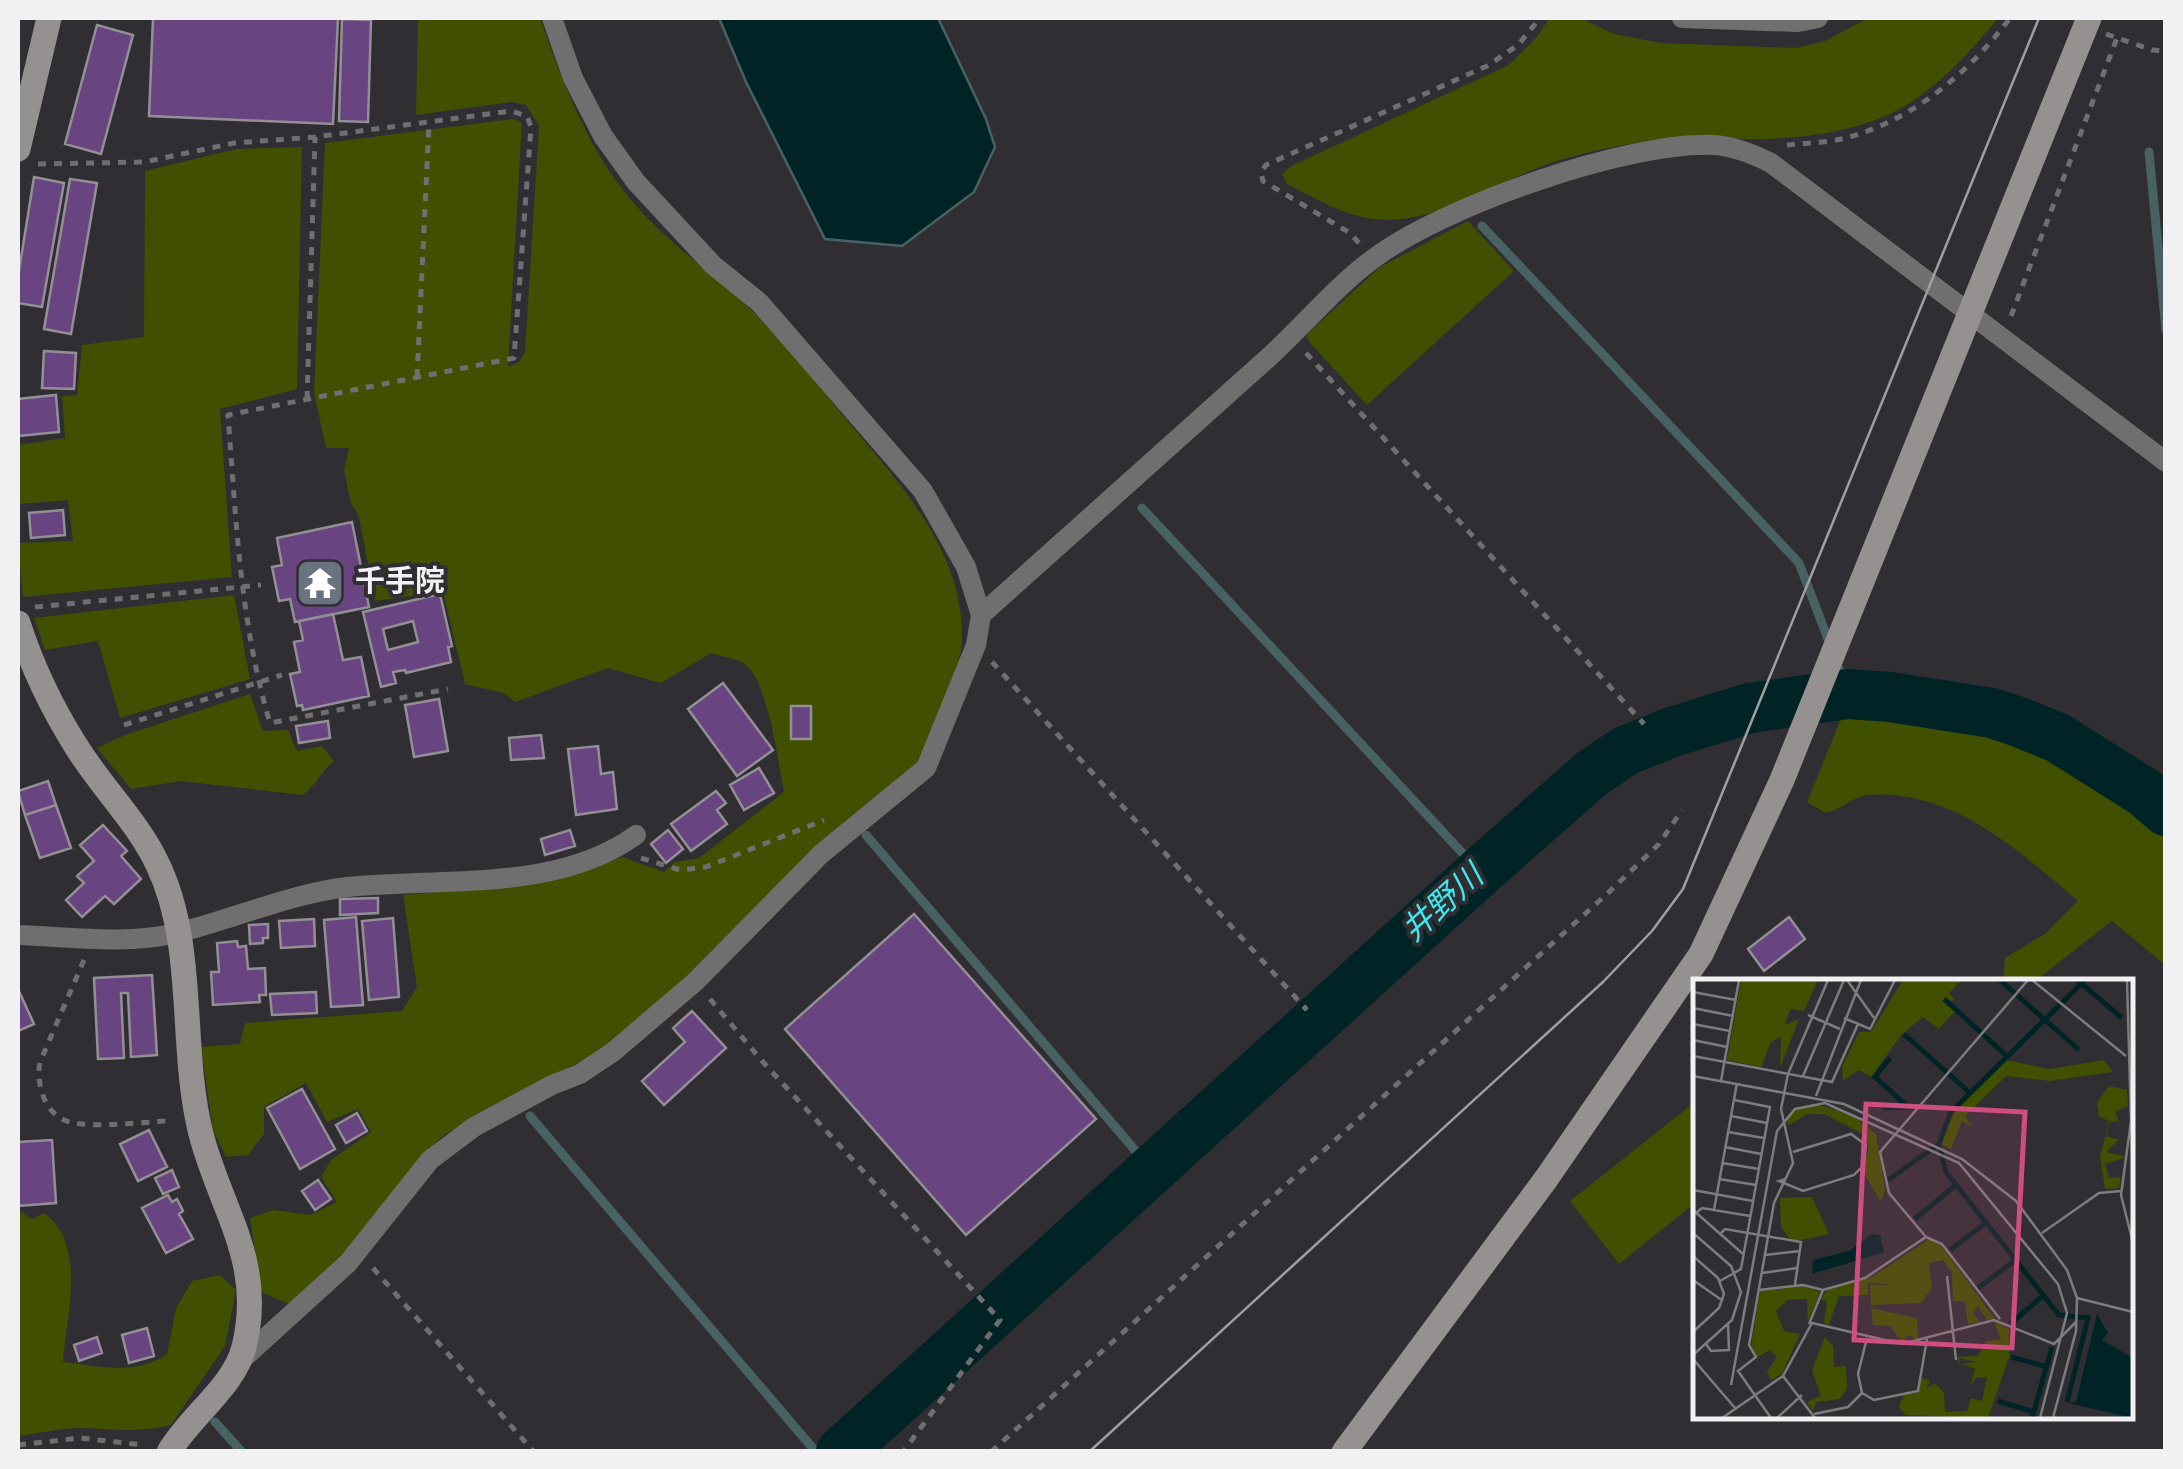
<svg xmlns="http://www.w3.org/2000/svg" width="2183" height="1469" font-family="Overpass,'Noto Sans JP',sans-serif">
  <rect width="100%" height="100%" fill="#302e32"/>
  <!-- green -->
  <path fill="#414f00" d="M418,18H540C562,80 585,143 627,195C664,241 713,273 756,314C786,343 813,379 840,412C895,479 965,548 962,642C961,665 930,741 918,763L812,849L685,979L606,1048L444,1135L422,1156L338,1259L289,1304L261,1292L250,1218L273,1210L310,1215L337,1202L321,1177L331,1160L371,1132L358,1109L327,1122L306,1083L264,1107V1134L248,1155L226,1157L213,1130L201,1047L240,1044L245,1023L402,1011L417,987L403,895C477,888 553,885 622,857L664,872L675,862L699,858L784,792C778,763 768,677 743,663C734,658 721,656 711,653L661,683L608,668L515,702L504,693L465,684L443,592L375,601L359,517L351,503L344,470L349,448H326L314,393L325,143L512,119L522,122L508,367L519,362L525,352L539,126L526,105L511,102L416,115Z
    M1550,18H1580L1614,34L1661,43L1796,48L1825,41L1868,18H1998C1972,50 1941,84 1905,106C1861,132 1801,139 1751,139C1714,139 1682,134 1645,141C1612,147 1574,154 1542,166C1496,184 1449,214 1400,219C1356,224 1325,203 1287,184L1282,174L1291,166L1509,65L1536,38Z
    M302,147L297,389L220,409L232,577L23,597L18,543L73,541L68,500L18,504V445L65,438L62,396L77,395L82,345L144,337L145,171L236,149Z
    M1468,221L1514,271L1367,405L1310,343L1306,335L1380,267Z
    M234,595L250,679L120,718L98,641L45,650L34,618Z
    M250,694L263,731L288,730L297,751L322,746L334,761C321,772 316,785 303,795L181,781L131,789L97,748L125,735Z
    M1847,704C1977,713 2064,738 2165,823V965L2112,921L2035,981H2003L2005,958L2046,933L2078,901C2018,850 1952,789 1868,795C1854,796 1840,810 1826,813L1807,802Z
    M1695,1102V1203L1619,1264L1570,1201Z
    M18,1210L32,1219L44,1213C88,1244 66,1317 63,1362C100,1366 135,1376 167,1354L176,1308L192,1281L220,1275L236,1290L225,1346L171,1425C140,1433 113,1429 82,1428C61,1428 39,1433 18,1436Z"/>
  <!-- water -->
  <path fill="#002426" stroke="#486163" stroke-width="2.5" d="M719,18H938L986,119L995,147L974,192L902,246L825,239L746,82Z"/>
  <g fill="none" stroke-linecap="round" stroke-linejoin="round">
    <!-- stream -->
    <path stroke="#486163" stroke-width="9" d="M2149,152L2166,330
      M1482,226L1799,563L1831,647
      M1142,508L1480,872
      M1836,661L1848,694
      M2154,801L2166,784
      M866,835L1152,1170
      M530,1116L816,1452
      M215,1422L242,1452"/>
    <!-- river -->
    <path stroke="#002426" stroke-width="50" d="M841,1452L1480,872L1591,774L1625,751L1672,732L1750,708L1848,694L1890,697L1992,713L2019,722L2058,738L2144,792L2166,811"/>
  </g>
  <!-- building -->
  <path fill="#684481" stroke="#939095" stroke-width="2.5" fill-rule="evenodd" d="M153,18H338L333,124L149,116Z
    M342,19L371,20L368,122L339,121Z
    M97,25L133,35L101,154L65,144Z
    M34,177L64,183L42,307L18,303V277Z
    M70,179L97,183L71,334L44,329Z
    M44,351L76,353L74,389L42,388Z
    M56,395L59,432L18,436V399Z
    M63,510L65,535L31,538L29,513Z
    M352,522L369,607L295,622L290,599L279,601L272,567L282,565L277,538Z
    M440,594L452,646L448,647L451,662L406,673L405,670L393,672L396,683L381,687L363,612ZM413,621L418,642L388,650L383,629Z
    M333,614L343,660L361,657L369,696L303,710L302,705L297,706L290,674L300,672L294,642L303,640L299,621Z
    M723,683L773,750L737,776L688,709Z
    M439,699L448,751L414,757L405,705Z
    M791,706H811V739H791Z
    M328,721L330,738L299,743L296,726Z
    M541,735L544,758L511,760L509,738Z
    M598,746L601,774L613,772L617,809L576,815L568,749Z
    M759,768L774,793L744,810L730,785Z
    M48,781L56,805L25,815L18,791Z
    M716,791L726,803L717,810L727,824L691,851L671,824Z
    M56,805L71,848L40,858L25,815Z
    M103,825L127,851L121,856L141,879L114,904L105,896L82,917L66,900L84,883L77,876L94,861L80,845Z
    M570,830L575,846L545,855L541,839Z
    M668,830L683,849L666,863L651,844Z
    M378,898V913L340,915V899Z
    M914,914L1096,1119L966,1235L785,1029Z
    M356,917L363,1005L331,1007L324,920Z
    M1789,917L1805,939L1764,971L1748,949Z
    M393,918L399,997L369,1000L362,921Z
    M314,919L315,946L281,948L279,921Z
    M268,924V938H263V943L250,944L249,925Z
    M237,941L238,947L246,946L248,969L265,968L266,995H259L260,1002L213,1005L211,972H219L217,943Z
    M152,975L157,1055L131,1057L128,993H121L124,1058L98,1059L94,978Z
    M18,989L34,1024L18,1031Z
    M316,992L317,1013L272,1015L270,994Z
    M692,1011L726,1048L664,1105L642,1081L685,1042L673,1028Z
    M302,1089L335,1149L300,1169L267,1108Z
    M357,1113L367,1131L346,1143L336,1125Z
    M149,1130L167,1167L138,1181L120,1144Z
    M52,1140L56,1203L18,1206V1142Z
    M172,1170L179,1187L163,1194L155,1178Z
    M318,1180L331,1199L315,1210L302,1191Z
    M168,1195L172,1202L177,1199L183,1211L179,1214L193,1239L166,1253L142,1208Z
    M147,1328L154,1356L129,1363L122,1335Z
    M97,1337L102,1353L79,1361L74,1345Z"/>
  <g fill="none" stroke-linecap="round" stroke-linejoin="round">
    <!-- path -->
    <path stroke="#6f6e71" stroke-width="5" stroke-dasharray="8 8" stroke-linecap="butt" d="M2106,34L2152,50L2166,51
      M1787,145C1805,143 1824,143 1841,139C1910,123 1969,73 2010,18
      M38,164L144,162L234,143L315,137L511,111L527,116L531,127L514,358L228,415C236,518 240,623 270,723L448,689
      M1359,243L1350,233L1263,181L1261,172L1266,165L1487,66L1518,45L1540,18
      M2011,316L2117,38
      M1306,353L1644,724
      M417,377L429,124
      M307,399L315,137
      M35,607L261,585
      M992,662L1307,1010
      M124,725L282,675
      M641,858L680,870L706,867L824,820
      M84,960L40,1062C36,1081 43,1109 62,1119C82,1130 142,1122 167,1121
      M710,999L762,1061L1000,1320L903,1452
      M373,1268L534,1452
      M18,1445L80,1438L144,1445
      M991,1452L1608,893L1659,844L1682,810"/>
    <!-- street -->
    <path stroke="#706e6e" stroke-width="20" d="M1682,18L1798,22L1818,18
      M981,615C1077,529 1172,444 1268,358C1303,326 1335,287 1373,259C1441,207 1628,141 1714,145C1734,146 1753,154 1771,163L2166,462
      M18,935C71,937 125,945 177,933C234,919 289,894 347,887C441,877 556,893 636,835
      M239,1362L348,1263L430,1160L474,1127L552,1085L580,1074L613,1052L695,982L821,854L926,768L976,645L981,615L966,567L923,491L760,303L713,265L636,182L603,136L573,78L552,18"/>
    <!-- secondary -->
    <path stroke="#959190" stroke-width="25" d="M18,149L49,18
      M18,623C32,666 52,708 76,746C101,787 138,822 158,865C197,947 179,1047 201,1134C221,1211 265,1262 244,1347C234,1387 190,1416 169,1452
      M1344,1452L1546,1179L1701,954L1782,780L2089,18"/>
    <!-- tram -->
    <path stroke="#a09ea1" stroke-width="2.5" d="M1089,1452L1603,982L1652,931L1683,889L2039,18"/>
  </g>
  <!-- icons -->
  <defs>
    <g id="temple-square" transform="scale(2.5)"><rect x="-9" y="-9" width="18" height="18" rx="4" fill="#6b7280" stroke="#302e32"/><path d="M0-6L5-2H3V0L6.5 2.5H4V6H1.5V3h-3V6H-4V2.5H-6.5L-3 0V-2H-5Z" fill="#fff"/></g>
  </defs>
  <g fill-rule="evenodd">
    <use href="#temple-square" x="320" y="583"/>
  </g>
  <g text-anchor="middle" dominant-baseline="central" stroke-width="8" stroke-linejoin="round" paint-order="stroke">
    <!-- poi labels -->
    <g font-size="30" font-weight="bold" fill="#f1f0f2" stroke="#302e32" text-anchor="start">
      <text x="355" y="583">千手院</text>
    </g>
    <!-- water labels -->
    <g font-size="32" font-style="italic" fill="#3beaf0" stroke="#302e32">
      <text transform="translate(1444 905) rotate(-42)">井野川</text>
    </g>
  </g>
  <!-- overview -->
  <g transform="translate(1693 979)">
    <rect width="440" height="440" fill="#302e32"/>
    <path d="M48,1H125L111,32L97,30L92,46L106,40L87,89L88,58L78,63L68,88L34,81ZM210,1H269L256,14L262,21L252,22L262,32L246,50L230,38L209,55L178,98L166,91L150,102L149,88L166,53H178ZM313,81L356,90L411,81L420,93L356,102L313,97L272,137L280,149L269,142L258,170L247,165L260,134ZM416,107L434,111L435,127L422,133L426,143L417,142L413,157L426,161L413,173L434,178L412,185L416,199L428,198L426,209L412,210L407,178L416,142L406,137L404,123ZM123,125L160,136L183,155L192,211L188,223L170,192L176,167L170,155L131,135H114L96,146L93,138L102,130ZM119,218L136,255L99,263L88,248L87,219ZM236,260L248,266L302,340L294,341L285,327L280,334L287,343L275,345L272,323L260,322L259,294L250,281L236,284L239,309L228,324L178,326L177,305L203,307L177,303L175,306V316L146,317L136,346L131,344L134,323L128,320L134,311L179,298ZM110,307L127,313L115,342L114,320L94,321L83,332L91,352L107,355L89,395L78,401L74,393L84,378L77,371L65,378L58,367L67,312ZM178,329L224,339L225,362L216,356L209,363L197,347L180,346ZM301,342L316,350V378L295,439L213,436L206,428L211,415L224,414L227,398L237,402L234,409L242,404L251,414L252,433L274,432L278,419L289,422L294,398L283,399L277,408L282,390L269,385L283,383L267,379L266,387L264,378L285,377L293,362L308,361ZM132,358L140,367L141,388L153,387L154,410L147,420L123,423L120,433L114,423L128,417L119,391Z" fill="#414f00"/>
    <path d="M179,255L187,256L191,273L119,295L120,281L156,272ZM404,335L415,354L409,361L440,379V439L375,424L383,423Z" fill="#002426"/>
    <path fill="none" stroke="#002426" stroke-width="5" d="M307,1L386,71M384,1L429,39M251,20L315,78M211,55L277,114M197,79L182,98L215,128M189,129L223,128M195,201L246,165M222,240L263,206M257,271L294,243M285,309L324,280M317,345L352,315M318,378L351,387M305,422L341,433M374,423L395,339L366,336L253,193L246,165L258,133L392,1M339,439L359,368"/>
    <path fill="none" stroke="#7d7c7f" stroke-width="2.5" d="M154,1L181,39M339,1L433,77M434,1L438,142L428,216L440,264M0,13L43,21M0,29L40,37M115,36L147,50M151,39L177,50L202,1M0,45L37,52M0,61L34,68M0,77L139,103L165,45M0,97L151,125L269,180L323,222L374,291L384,319L383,352L360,439M110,97L151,1M28,102L46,1M123,117L168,1M38,137L74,144M35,153L71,159M32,168L68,175M29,184L66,190M26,200L63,206M93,200L86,202L110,212L161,196L171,186L173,166L158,155L100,173M0,211L60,222M0,231L50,275M21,231L44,104M3,234L9,229L57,237M0,254L38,287L48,313L39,341L0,376M349,254L406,214L428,212M27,255L32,250L108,263L102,306M233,258L196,214L187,173L335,1M72,276L107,272M0,277L25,299L31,315L26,329L0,353M69,294L104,289M254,297L263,381M0,301L30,322M27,302L48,290L77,128L41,121M66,311L110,306L130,311L172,299L233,258L249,265L307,340M384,319L440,333M116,345L130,311M174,359L165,395L169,414L181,421L225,412L234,360M13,365L18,372L36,371L35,345M0,380L42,429M90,397L122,439M38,406L84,152L102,130L132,124L266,184L365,305L374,334L347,439M121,435L155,428L169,414M29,439L90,397L119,344L209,365L301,341L361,365L383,343M78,439L45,392L63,378L56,366L81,224L100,184L88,130L95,95L135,1M84,439L109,416"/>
    <path fill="#ce4e81" fill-opacity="0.15" stroke="#ce4e81" stroke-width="5" d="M173,125L332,133L319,369L161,361Z"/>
    <rect width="440" height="440" fill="none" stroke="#f1f0f2" stroke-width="5"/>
  </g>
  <!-- border -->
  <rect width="2183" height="1469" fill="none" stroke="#f1f0f2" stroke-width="40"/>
</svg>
